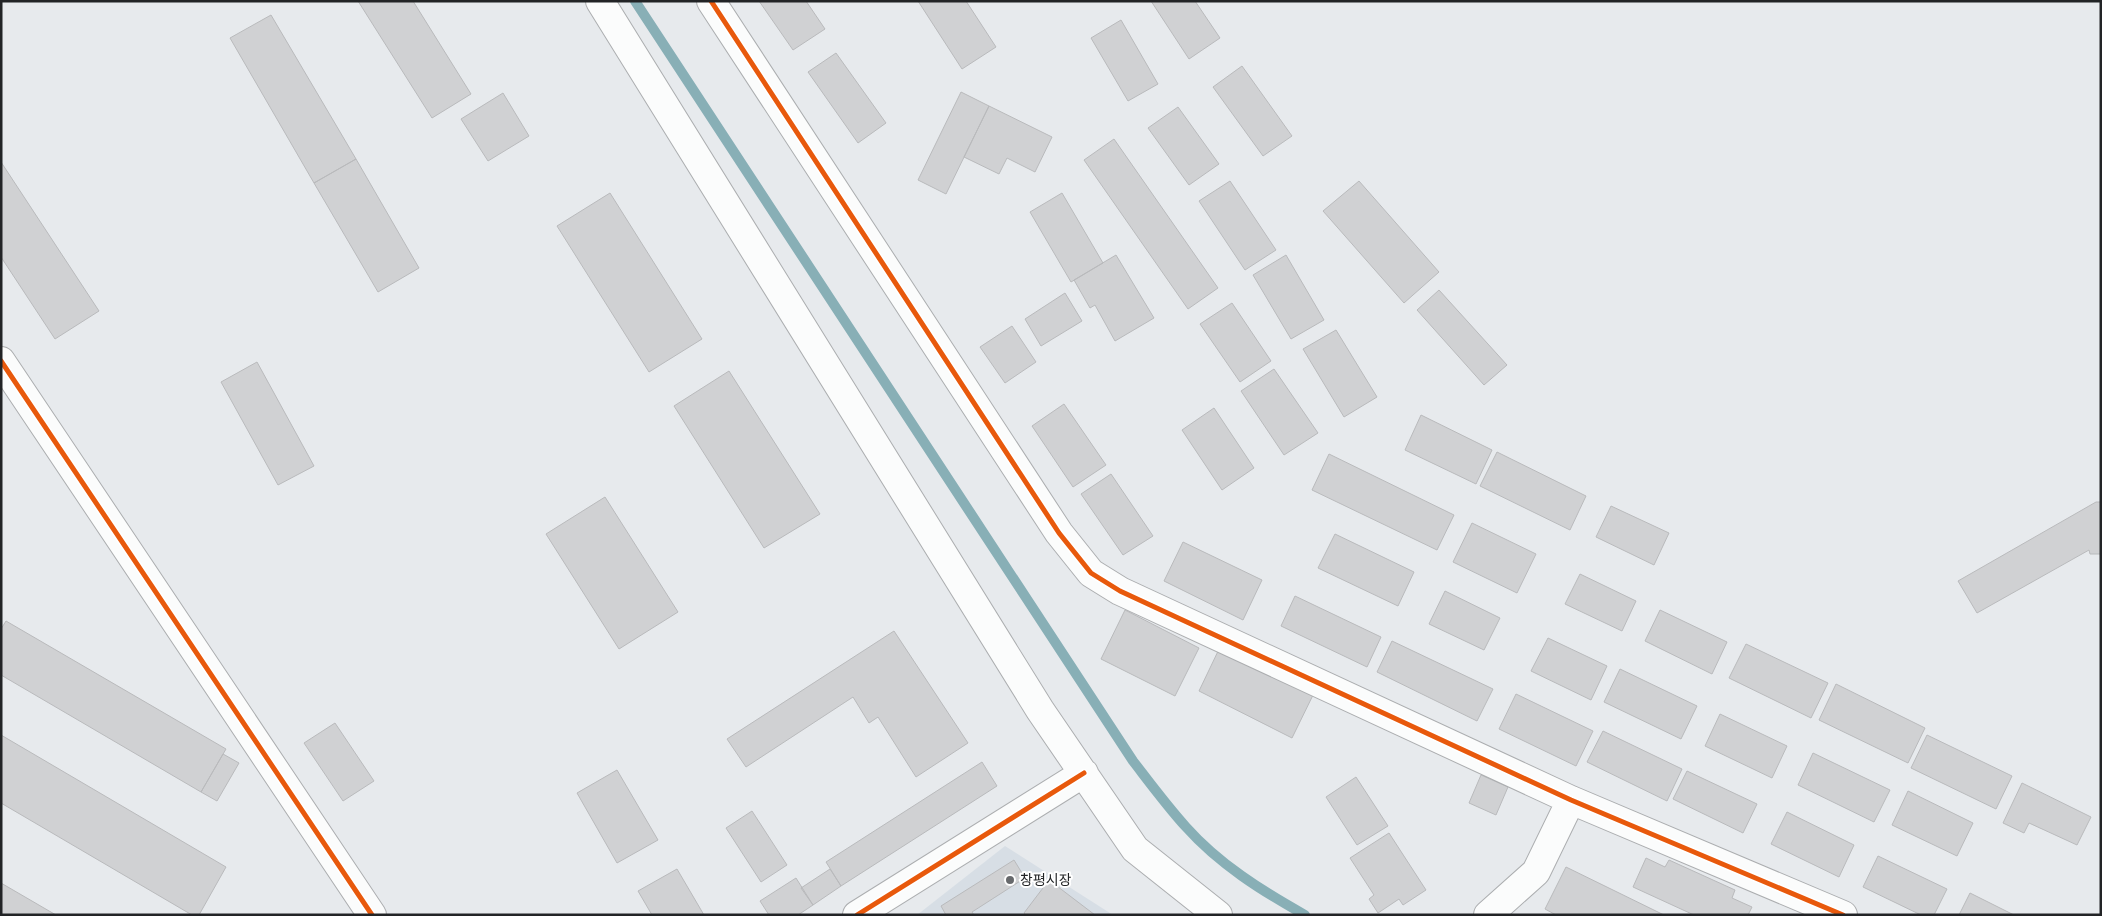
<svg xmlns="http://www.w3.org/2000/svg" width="2102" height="916" font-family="'Source Serif 4','Noto Sans KR',serif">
  <rect width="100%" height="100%" fill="#e7eaed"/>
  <!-- built -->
  <path fill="#d7dee5" d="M1005,846L1113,915H917Z"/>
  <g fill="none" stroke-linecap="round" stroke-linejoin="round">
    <!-- stream -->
    <path stroke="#88afb6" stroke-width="10" d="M635,1L1133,761C1150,783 1167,806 1186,827C1219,864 1262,891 1305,915"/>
  </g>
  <!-- building -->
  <path fill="#d0d1d3" stroke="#b9babc" d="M358,1H413L471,94L432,118Z
    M759,1H806L825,29L793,50Z
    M918,1H966L996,47L962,69Z
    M1151,1H1195L1220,38L1189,59Z
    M271,15L356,159L314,183L230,38Z
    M1121,20L1158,84L1128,101L1091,38Z
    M836,53L886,123L858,143L808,72Z
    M1242,66L1292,136L1263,156L1213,87Z
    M961,92L989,106L946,194L918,180Z
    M503,93L529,136L488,161L461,119Z
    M989,106L1052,137L1035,172L1007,158L999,174L964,157Z
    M1178,107L1219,164L1189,185L1148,128Z
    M1114,139L1218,288L1188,309L1084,160Z
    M356,159L419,268L378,292L314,183Z
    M1,162L99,311L55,339L1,257Z
    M1230,181L1276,250L1245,270L1199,201Z
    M1359,181L1439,272L1404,303L1323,211Z
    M610,193L702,339L649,372L557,226Z
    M1062,193L1103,263L1071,282L1030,212Z
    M1116,255L1154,318L1115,341L1095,305L1090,308L1074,280Z
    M1286,255L1324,320L1291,339L1253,275Z
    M1439,290L1507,365L1484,385L1417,310Z
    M1065,293L1082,321L1041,346L1025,319Z
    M1232,303L1271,361L1240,382L1200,324Z
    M1012,326L1036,362L1005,383L980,347Z
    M1336,330L1377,397L1344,417L1303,349Z
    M257,362L314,466L278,485L221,382Z
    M1274,369L1318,433L1284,455L1241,391Z
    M729,371L820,514L764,548L674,406Z
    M1064,404L1106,465L1073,487L1032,426Z
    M1214,408L1254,468L1222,490L1182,430Z
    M1421,415L1492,450L1476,484L1405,450Z
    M1497,452L1586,496L1570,530L1480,486Z
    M1329,454L1454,515L1437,550L1312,490Z
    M1111,474L1153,536L1123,555L1081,494Z
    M605,497L678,612L619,649L546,534Z
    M2096,502H2101V554H2090L2089,550L1977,613L1958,581Z
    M1611,506L1669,533L1654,565L1596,537Z
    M1472,523L1536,554L1517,593L1453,562Z
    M1335,534L1414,572L1398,606L1318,568Z
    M1183,542L1262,580L1243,620L1164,581Z
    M1580,574L1636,601L1622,631L1565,604Z
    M1445,591L1500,618L1484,650L1429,624Z
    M1295,596L1381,637L1367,667L1281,626Z
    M1125,610L1199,648L1175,696L1101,659Z
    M1660,610L1727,642L1712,674L1645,641Z
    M6,621L226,749L201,792L1,675V629Z
    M894,631L968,743L916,777L878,717L869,723L853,697L746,767L727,739Z
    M1548,638L1607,666L1591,700L1531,671Z
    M1392,641L1493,689L1477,721L1377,672Z
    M1746,644L1828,683L1811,718L1729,678Z
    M1221,645L1315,691L1292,738L1199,691Z
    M1620,669L1697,706L1681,739L1604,702Z
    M1836,684L1925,728L1908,763L1819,720Z
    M1516,694L1593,731L1576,766L1499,729Z
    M1720,714L1787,746L1772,778L1705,746Z
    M335,723L374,781L343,801L304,743Z
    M1603,731L1682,769L1667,801L1587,762Z
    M1,735L226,867L199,915H192L1,803Z
    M1927,735L2012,776L1996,809L1911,768Z
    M1813,753L1890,790L1874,822L1798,785Z
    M223,754L239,763L217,801L201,792Z
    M982,762L997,786L841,886L826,862Z
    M617,770L658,840L617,863L577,793Z
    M1687,771L1757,804L1743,833L1673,799Z
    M1481,775L1508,787L1496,815L1469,803Z
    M1356,777L1388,826L1357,845L1326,797Z
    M2022,783L2091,817L2077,845L2029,823L2024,833L2003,823Z
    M1908,791L1973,823L1957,856L1892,825Z
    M752,811L787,865L761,882L726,828Z
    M1787,812L1854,845L1839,877L1771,844Z
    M1389,833L1426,890L1403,905L1399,899L1378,913L1369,899L1374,895L1350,858Z
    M1878,856L1947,889L1934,915H1921L1863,887Z
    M1646,858L1665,867L1669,860L1735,890L1732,898L1752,907L1748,915H1694L1633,887Z
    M1014,860L1025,878L972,912L974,915H946L941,906Z
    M1566,867L1664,915H1556L1545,909Z
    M677,869L704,915H652L638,891Z
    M830,869L841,886L813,905L801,888Z
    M796,878L813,905L798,915H769L760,901Z
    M1049,880L1095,915H1026L1024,913Z
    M1,883L56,915H1Z
    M1970,893L2014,915H1959Z"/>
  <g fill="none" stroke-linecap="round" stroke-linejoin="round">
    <!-- minor casing -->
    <g stroke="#acaeb0" stroke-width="30">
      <path id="minor" d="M600,1L1040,710L1135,849L1218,915
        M711,1L1059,533L1091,573L1120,591L1571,800L1843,915
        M1,361L372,915
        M857,915L1084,773
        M1488,915L1536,872L1571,800"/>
    </g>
    <!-- minor -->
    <use href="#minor" stroke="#fbfcfc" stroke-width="28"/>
    <!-- cycleway casing -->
    <g stroke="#fff" stroke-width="8">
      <path id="cycleway" d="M711,1L1059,533L1091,573L1120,591L1571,800L1843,915
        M1,361L372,915
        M857,915L1084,773"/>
    </g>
    <!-- cycleway -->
    <use href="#cycleway" stroke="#e8590c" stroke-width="5"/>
  </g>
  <!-- markers -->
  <circle fill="#67696c" stroke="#fff" stroke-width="2" cx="1010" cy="880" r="5"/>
  <g text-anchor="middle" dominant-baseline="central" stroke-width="4" stroke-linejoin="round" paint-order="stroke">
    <!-- poi labels -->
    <g font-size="14" fill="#222426" stroke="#fff" text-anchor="start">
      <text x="1020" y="880">창평시장</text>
    </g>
  </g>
  <!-- border -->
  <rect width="2102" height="916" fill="none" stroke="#222426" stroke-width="5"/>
</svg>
